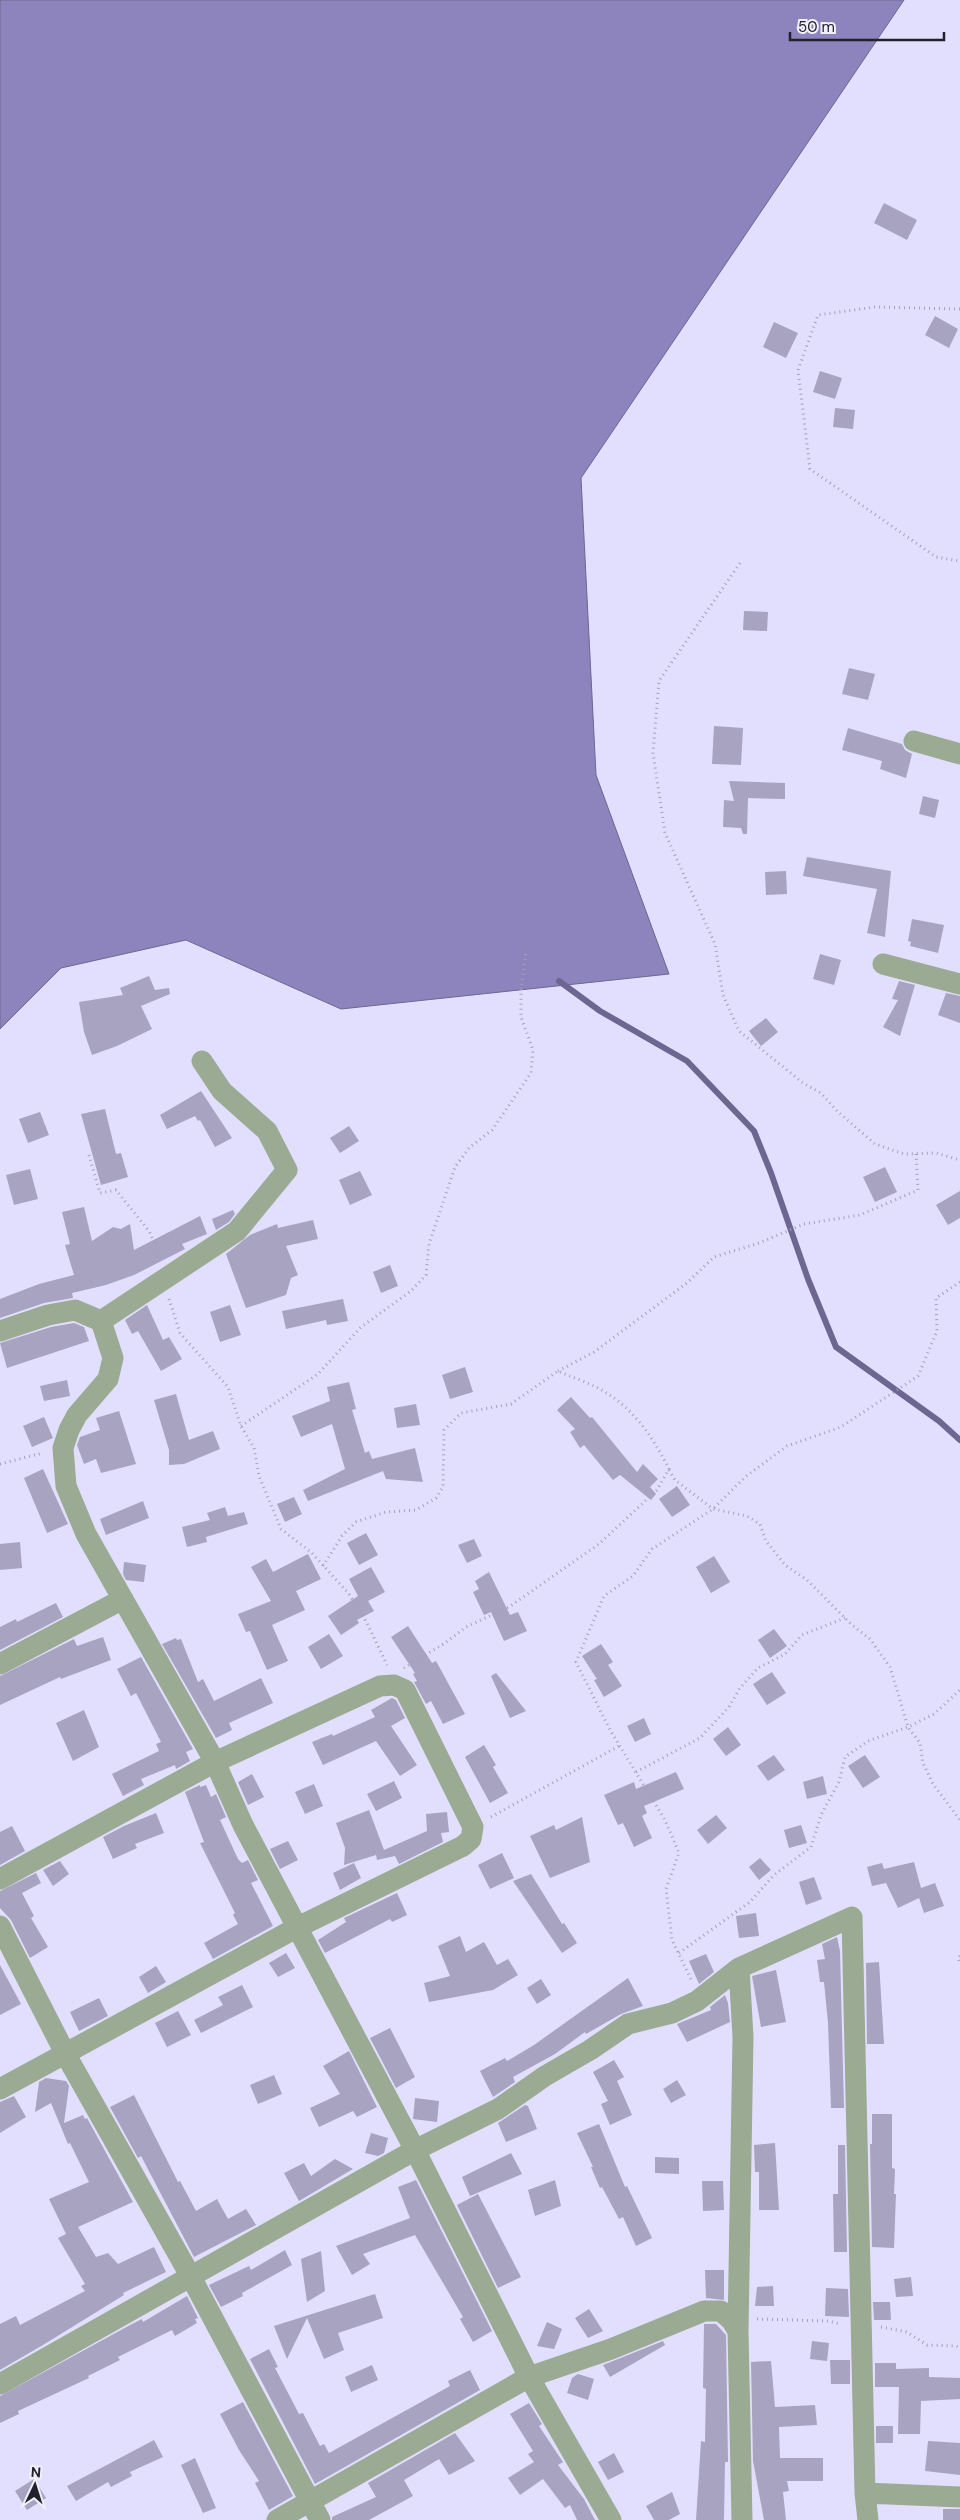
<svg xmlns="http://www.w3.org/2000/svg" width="960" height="2520" font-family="'DM Sans',sans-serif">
  <rect width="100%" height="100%" fill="#e2dffe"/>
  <!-- water -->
  <path fill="#8d84bd" stroke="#6d6691" d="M0,0H904L581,478L596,775L669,974L341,1009L186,940L61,968L0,1029Z"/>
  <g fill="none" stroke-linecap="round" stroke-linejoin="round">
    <!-- stream -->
    <path stroke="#6d6691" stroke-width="6" d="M559,981L600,1011L687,1061L754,1131L771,1173L808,1279L836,1347L939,1421L960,1440"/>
  </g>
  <!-- building -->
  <path fill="#a7a3c1" d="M884,203L917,220L907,240L874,223Z
    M935,316L958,329L949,348L925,335Z
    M774,322L798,333L786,358L763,347Z
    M820,371L842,378L835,399L813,392Z
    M835,408L855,410L853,429L833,427Z
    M744,611L768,612L767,631L743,630Z
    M849,668L875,674L868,700L842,694Z
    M714,726L743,728L741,765L712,764Z
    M848,728L902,744L905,750L912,754L906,778L880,769L882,761L842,750Z
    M729,781L785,783V799L748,798L747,834H743L741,828L723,827L724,800L734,801Z
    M923,796L939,800L935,818L919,814Z
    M807,857L891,871L885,937L867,933L877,889L803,876Z
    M786,871L787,894L766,895L765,872Z
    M912,919L944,925L938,953L910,946L911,942L908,941Z
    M820,954L841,960L834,985L813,979Z
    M149,976L155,990L169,988L170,994L141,1006L152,1029L117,1046L92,1055L84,1032L79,1002L123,995L120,988Z
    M899,981L915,985L900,1036L883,1027L898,1000L892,999Z
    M946,993L960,996V1023L938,1015Z
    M766,1018L778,1032L761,1046L749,1031Z
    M201,1091L232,1138L215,1147L200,1120L198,1121L195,1116L167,1129L160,1115Z
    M105,1109L116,1154L121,1153L128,1177L101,1185L81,1114Z
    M40,1112L49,1135L28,1143L19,1119Z
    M349,1126L359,1141L340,1153L330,1138Z
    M885,1167L897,1192L875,1202L863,1177Z
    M30,1169L38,1199L14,1205L6,1175Z
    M360,1171L372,1195L350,1205L339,1180Z
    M960,1191V1218L948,1225L936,1205Z
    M84,1207L92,1241L113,1227L121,1229L130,1224L134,1250L200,1216L207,1234L182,1244L185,1249L134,1275L106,1285L72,1293L73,1298L44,1303L0,1318V1299L39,1284L74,1275L65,1245L70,1244L62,1212Z
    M233,1210L235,1214L229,1222L216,1230L212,1219Z
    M313,1220L318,1239L286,1246L298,1275L291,1278L286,1295L246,1308L226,1254L250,1235L277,1224L278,1228Z
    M390,1265L398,1286L381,1293L373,1272Z
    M343,1299L348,1321L327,1325L326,1320L286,1329L282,1311Z
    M147,1305L163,1340L169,1337L182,1359L161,1371L138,1331L132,1334L125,1320Z
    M230,1305L241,1335L220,1342L210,1312Z
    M74,1323L84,1327L89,1341L7,1368L0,1343L51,1327Z
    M465,1367L473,1392L450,1399L442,1375Z
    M67,1380L70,1396L44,1401L40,1386Z
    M349,1382L356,1409L352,1410L365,1453L369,1451L372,1459L415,1448L423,1482L386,1479L383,1471L308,1501L303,1490L345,1469L332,1424L301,1437L292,1416L330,1401L327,1387Z
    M176,1394L189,1440L213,1431L220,1449L184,1464L169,1465V1450L154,1400Z
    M571,1397L590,1418L592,1417L637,1472L643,1464L658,1479L650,1487L656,1494L651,1500L620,1475L613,1480L584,1445L580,1448L570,1432L575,1429L557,1410Z
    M416,1404L420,1425L397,1428L394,1408Z
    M119,1411L136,1464L101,1473L96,1459L84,1464L77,1445L80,1437L100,1430L96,1418Z
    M44,1417L53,1438L32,1447L23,1426Z
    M43,1469L68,1524L47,1533L24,1478Z
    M677,1486L690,1505L672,1517L659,1499Z
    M294,1497L302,1514L285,1522L277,1504Z
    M143,1501L149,1518L106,1535L100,1519Z
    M225,1507L228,1516L244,1512L248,1524L206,1537L207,1542L187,1547L182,1527L210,1520L207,1513Z
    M366,1533L378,1555L359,1565L347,1543Z
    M474,1539L482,1556L467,1563L458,1545Z
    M20,1542L22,1568L0,1570V1544Z
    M308,1554L321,1579L296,1591L305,1610L272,1625L288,1661L267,1670L250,1631L246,1632L238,1614L271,1601L251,1567L266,1559L273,1572Z
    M714,1556L730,1582L711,1593L696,1567Z
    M124,1562L146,1565L144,1582L126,1580L123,1574Z
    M371,1567L385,1592L368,1601L374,1611L357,1620L359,1623L341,1635L328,1616L358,1596L349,1579Z
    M489,1572L510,1615L518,1612L527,1631L504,1641L491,1612L484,1615L473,1592L479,1589L475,1581Z
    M56,1603L63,1617L0,1650V1627L16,1619L17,1622Z
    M408,1626L432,1663L436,1661L465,1714L443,1724L431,1701L426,1704L414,1682L417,1681L413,1674L415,1673L391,1637Z
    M774,1629L787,1646L770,1658L758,1640Z
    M329,1634L343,1656L321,1669L308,1647Z
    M103,1637L111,1660L61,1679L60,1677L0,1705V1676L74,1639L77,1646Z
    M176,1638L177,1640L181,1639L198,1682L203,1679L214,1701L261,1678L273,1703L229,1723L232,1730L216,1738L162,1644Z
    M601,1644L613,1662L608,1665L622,1686L604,1697L594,1680L597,1679L582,1656Z
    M141,1657L193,1749L186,1752L190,1761L176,1769L175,1765L141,1779L144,1785L123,1796L112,1774L159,1751L156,1744L161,1742L136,1693L131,1696L117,1669Z
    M772,1672L786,1693L767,1705L753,1684Z
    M496,1673L526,1711L510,1718L491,1676Z
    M392,1698L396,1700L405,1718L391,1726L417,1765L400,1776L376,1741L323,1765L312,1742L332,1734L333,1736L375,1717L371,1710Z
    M84,1710L99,1747L73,1761L56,1723Z
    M644,1718L651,1734L635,1742L627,1726Z
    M728,1727L741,1745L726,1756L713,1739Z
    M484,1745L496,1765L493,1767L508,1793L490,1803L465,1757Z
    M774,1755L785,1770L768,1781L757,1766Z
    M865,1755L880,1777L863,1788L848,1766Z
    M676,1772L684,1789L644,1806L647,1813L642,1816L652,1838L634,1847L623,1823L618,1825L604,1795L634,1782L636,1789Z
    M252,1774L264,1797L248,1805L238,1782Z
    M823,1776L827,1794L807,1799L803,1782Z
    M394,1781L402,1798L376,1811L367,1794Z
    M314,1784L323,1806L305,1814L295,1792Z
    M200,1785V1787L206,1785L211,1797L216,1794L226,1817L220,1820L238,1859L242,1863L248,1860L258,1880L251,1883L273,1926L213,1959L204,1943L238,1924L233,1915L235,1913L200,1843L204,1842L185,1792Z
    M369,1810L384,1850L427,1831L426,1814L447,1812L449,1832L441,1833L443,1842L399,1864L395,1856L377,1860L376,1855L344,1865L345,1848L336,1823Z
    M156,1813L164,1833L135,1844L137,1848L113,1859L103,1837L124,1826Z
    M716,1815L727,1828L708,1844L697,1830Z
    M582,1817L590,1862L550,1878L530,1836L554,1825L556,1830Z
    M801,1825L807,1843L789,1848L784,1830Z
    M12,1826L25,1851L0,1865V1832Z
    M288,1841L298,1860L280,1869L270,1849Z
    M502,1853L514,1878L490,1889L478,1865Z
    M760,1858L771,1870L759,1880L749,1867Z
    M60,1861L69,1874L53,1886L43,1870Z
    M914,1862L921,1888L935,1883L944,1906L924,1913L919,1898L898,1908L886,1883L872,1886L867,1867L882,1863L884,1869Z
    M354,1863L361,1878L340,1890L333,1873Z
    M36,1873L41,1883L22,1893L34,1916L31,1918L48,1947L30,1958L11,1920L0,1908V1891Z
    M531,1874L562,1924L564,1923L577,1943L562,1953L513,1881Z
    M814,1877L822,1899L806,1905L799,1882Z
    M397,1893L407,1915L392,1922L390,1919L325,1953L318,1940L346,1922L344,1918Z
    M756,1913L759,1936L739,1938L736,1916Z
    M460,1936L466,1952L484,1942L497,1965L508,1959L518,1975L493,1990L429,2002L424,1983L450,1976L438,1946Z
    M837,1937L840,1951L844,2108H831L828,2023L824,1982H820L817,1960L825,1959L822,1944Z
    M286,1953L295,1968L278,1977L269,1963Z
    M706,1954L714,1972L699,1984L689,1961Z
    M879,1962L884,2044H867L866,1963Z
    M0,1965L21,2004L0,2015Z
    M156,1966L166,1982L148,1993L139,1977Z
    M776,1970L786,2022L761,2027L752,1976Z
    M628,1978L643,2006L621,2014L586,2034L585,2032L555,2054L513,2077L515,2082L493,2097L480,2071L505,2058L507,2061L534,2045Z
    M541,1979L551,1995L537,2004L527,1988Z
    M242,1985L253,2007L201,2033L194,2020L223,2005L218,1997Z
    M725,1995L728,2003L730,2022L687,2042L677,2024L711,2010L710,2007Z
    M99,1998L108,2016L79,2031L70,2012Z
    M178,2011L191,2035L167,2047L155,2023Z
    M390,2028L415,2077L396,2088L370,2038Z
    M349,2051L377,2107L357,2117L353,2111L319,2127L310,2108L340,2094L323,2066Z
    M614,2060L624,2077L617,2081L632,2115L610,2125L601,2104L608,2101L593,2072Z
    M274,2075L282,2094L258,2104L250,2085Z
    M46,2078L66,2081L69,2086L64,2123L83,2115L85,2119L87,2118L133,2202L78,2227L96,2257L108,2253L118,2264L154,2247L166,2272L123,2293L124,2295L43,2345L0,2370V2324L16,2316L20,2325L85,2291L81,2286L85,2284L58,2238L66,2234L49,2199L89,2182L70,2143L68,2144L51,2103L35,2112L39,2082Z
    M677,2080L686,2095L671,2103L663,2089Z
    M134,2095L178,2182L180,2181L196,2211L217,2199L228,2219L246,2209L256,2225L194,2257L141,2156L138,2158L110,2107Z
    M14,2096L26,2117L0,2133V2102Z
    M415,2098L439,2101L437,2122L413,2119Z
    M525,2105L528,2106L537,2129L506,2142L498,2123Z
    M872,2114H892V2168L895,2169L894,2194H896L894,2248L872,2247L870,2144H872Z
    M599,2124L625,2187L627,2186L652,2238L636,2246L623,2217L619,2219L602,2187L600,2188L591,2167H593L577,2133Z
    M371,2133L388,2138L384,2153L378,2156L365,2153Z
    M775,2143L779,2210H759V2172H755L754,2145Z
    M838,2145H845L847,2252H834L833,2194H838Z
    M511,2153L522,2174L470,2196L462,2177Z
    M655,2157L679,2158V2174L655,2173Z
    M335,2159L353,2169L299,2201L284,2173L304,2163L311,2176Z
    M416,2180L492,2331L473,2342L460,2319L463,2317L415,2235L363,2254L370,2264L352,2275L336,2246L410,2218L398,2187Z
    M555,2180L561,2206L535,2216L528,2190Z
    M702,2181H723L724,2210L703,2211Z
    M478,2194L521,2277L498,2288L457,2205Z
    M285,2250L292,2265L242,2293L243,2296L221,2307L209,2285L249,2266L251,2270Z
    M321,2251L325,2291L307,2302L301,2259Z
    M705,2270H724V2300L706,2298Z
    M911,2277L913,2296L896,2297L894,2279Z
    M773,2286L774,2306H755L757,2287Z
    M826,2288L848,2289L849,2317L825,2316Z
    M375,2294L383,2318L338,2333L344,2350L324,2359L307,2318L287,2359L274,2326Z
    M187,2296L198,2318L195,2319L197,2323L175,2336L172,2330L118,2357L120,2360L88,2376L89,2378L18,2411L19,2414L0,2423V2396L132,2324L142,2319L143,2322Z
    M873,2302H890L891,2320H874Z
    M589,2309L603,2331L588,2338L575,2318Z
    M547,2322L562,2329L554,2349L537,2346Z
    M704,2324H716L726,2335L728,2462H725L724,2520H696L701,2441L705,2442L706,2389L703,2388Z
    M663,2341L665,2345L610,2377L603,2365Z
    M812,2341L829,2343L827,2361L810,2359Z
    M269,2349L278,2367L275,2368L299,2414L303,2413L320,2446L324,2444L329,2453L450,2386L448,2381L470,2370L480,2390L315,2484L250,2359Z
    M830,2360H850V2384H831Z
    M771,2361L775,2407L815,2405L817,2425L779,2427L780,2458H823V2481H787L789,2491L783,2492L786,2520H764L753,2461L751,2362Z
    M875,2363H896V2369L929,2368V2377L960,2378V2399L921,2401L920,2434H898L899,2387H875Z
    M372,2365L378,2380L351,2392L345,2377Z
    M578,2374L594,2379L588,2400L567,2393L572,2378Z
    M243,2402L293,2496L269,2510L255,2483L259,2481L239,2450L220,2414Z
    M529,2403L542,2424L539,2426L563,2462L558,2465L584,2499L595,2520H577L570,2505L565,2508L543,2479L520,2495L508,2478L534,2462L528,2454L533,2451L510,2414Z
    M876,2426H893V2443H876Z
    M455,2433L475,2461L449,2475L439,2459L404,2480L413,2496L369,2520H332V2517L376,2497L368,2483Z
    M154,2440L163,2457L130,2472L132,2476L111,2487L108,2482L76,2501L67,2486Z
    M928,2441L960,2443V2475L925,2471Z
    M614,2453L624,2472L608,2480L598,2462Z
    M195,2458L216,2508L203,2513L181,2465Z
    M34,2479L46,2498L27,2510L15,2491Z
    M672,2492L680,2514L669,2520H654L646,2506Z
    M943,2509H960V2520H943Z"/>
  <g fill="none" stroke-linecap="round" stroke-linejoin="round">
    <!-- path -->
    <path stroke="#a4a1ba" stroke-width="3" stroke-dasharray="1 4" stroke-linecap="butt" d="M960,309L875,307L818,315L798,370L810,469L936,557L960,561
      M740,563L659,681L653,753L665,833L715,944L723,995L739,1031L803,1083L821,1093L837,1111L875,1144L904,1154L936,1153L960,1160
      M89,1155L100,1193L116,1190L149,1231L161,1258
      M169,1299L180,1333L228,1387L241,1426L254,1448L259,1476L281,1529L312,1553L349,1594L367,1623L387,1665
      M558,1371L594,1352L687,1283L714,1257L759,1243L804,1224L860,1215L918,1190L916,1153
      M241,1426L318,1374L361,1327L411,1291L426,1275L429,1244L455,1167L469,1148L492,1130L531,1073L533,1050L521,1017V990L526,952
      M0,1464L43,1453
      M669,1470L675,1480L713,1509L747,1516L760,1524L766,1541L785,1565L807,1580L852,1625L870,1639L890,1667L908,1727L920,1743L923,1763L933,1784L960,1820
      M323,1566L342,1536L356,1522L386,1512L416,1510L436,1498L443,1487L444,1430L461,1413L511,1404L558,1371C573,1378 591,1383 605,1392C635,1410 654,1439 669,1469L657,1490L599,1544L509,1607L466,1627L445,1643L404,1668
      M636,1772L700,1738L729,1707L740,1688L758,1668L785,1654L802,1635L845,1618
      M491,1817L619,1746
      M679,1953L750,1902L774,1875L811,1847L821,1815L839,1782L845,1757L868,1741L908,1727L934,1714L960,1690
      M960,1956L958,1958L960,1963
      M691,1979L672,1940L666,1889L679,1853L665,1820L610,1730L576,1662L604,1596L633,1576L652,1549L713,1509L745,1477L787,1446L841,1427L918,1376L937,1331L936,1298L960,1282
      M757,2319L829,2321L840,2324
      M881,2327L907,2332L927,2345L956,2346L960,2348"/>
    <!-- minor -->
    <path stroke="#9aaa93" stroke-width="21" d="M914,741L960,754
      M883,964L960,984
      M101,1321L237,1231L287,1170L267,1131L222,1091L202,1061
      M0,1331L48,1315L75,1310L101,1321L113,1358L108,1379L77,1415L69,1430L63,1448L66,1486L86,1534L215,1762L243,1825L415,2150L529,2377L611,2520
      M0,1664L123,1599
      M0,1879L215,1762L380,1686L394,1685L405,1690L473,1827L471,1839L463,1846L296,1928L0,2089
      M0,1926L66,2055L191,2277L320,2520
      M738,2331L743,2037L739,1968L852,1917L865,2493L868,2520
      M0,2384L415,2150L498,2109L545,2076L590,2050L628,2024L672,2013L697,2001L739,1968
      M865,2493L960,2497
      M277,2520L529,2377L611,2349L704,2311H721L732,2321L738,2331L742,2520"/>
  </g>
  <!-- north arrow -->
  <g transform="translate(35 2485) rotate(4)" stroke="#f0effb" stroke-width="4" paint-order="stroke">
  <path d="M0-4L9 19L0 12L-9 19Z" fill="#21202b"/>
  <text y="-8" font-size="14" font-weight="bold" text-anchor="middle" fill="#21202b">N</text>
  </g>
  <!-- scale -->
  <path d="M790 32v8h154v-8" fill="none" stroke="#21202b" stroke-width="2.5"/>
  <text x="798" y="32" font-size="15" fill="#21202b" stroke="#f0effb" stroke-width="4" paint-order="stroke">50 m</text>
</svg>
